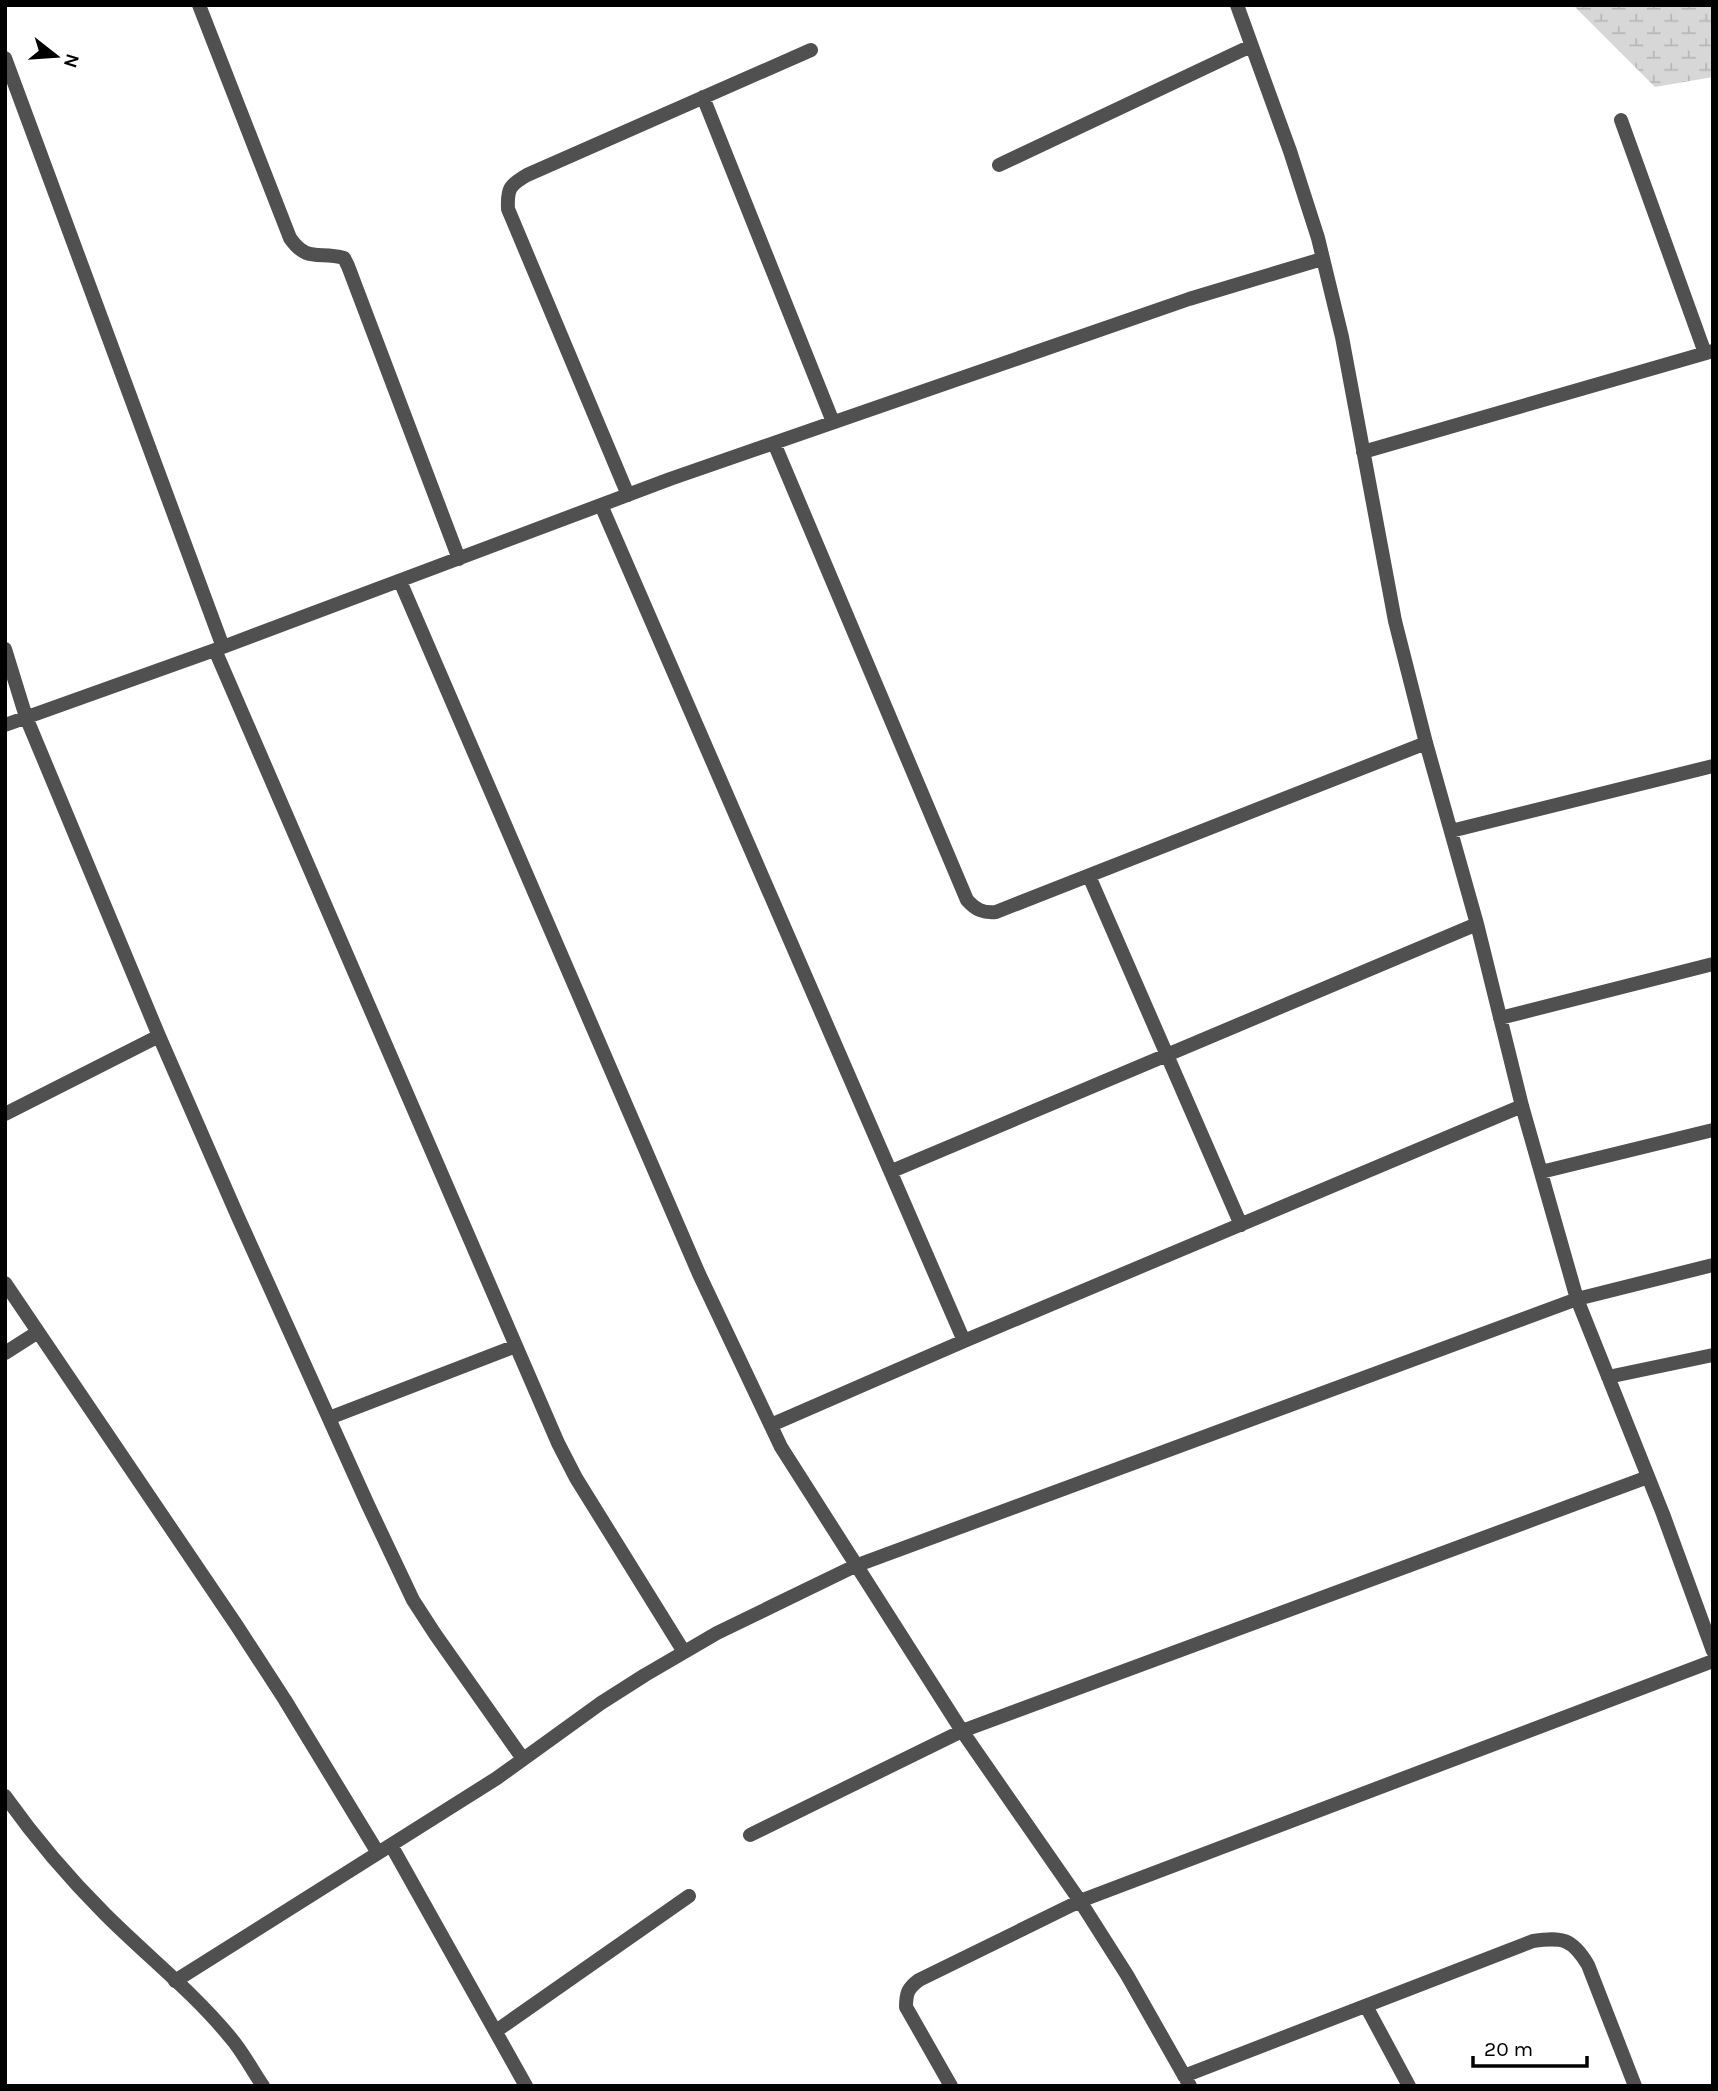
<svg xmlns="http://www.w3.org/2000/svg" width="1718" height="2091" font-family="Karla,sans-serif">
  <defs>
    <pattern id="wetland-marsh" width="20" height="14" patternUnits="userSpaceOnUse" patternTransform="scale(1.75)"><rect width="20" height="14" fill="#d7d7d7"/><path d="M1 5h8M5 5V1M11 12h8M15 12V8" fill="none" stroke="#b7b7b7"/></pattern>
  </defs>
  <rect width="100%" height="100%" fill="#fff"/>
  <!-- wetland -->
  <path fill="url(#wetland-marsh)" d="M1573,5H1713V77L1655,87Z"/>
  <g fill="none" stroke-linecap="round" stroke-linejoin="round">
    <!-- minor -->
    <path stroke="#505050" stroke-width="14" d="M199,5L290,238C307,263 319,251 344,258L348,266L459,559
      M1237,5L1290,151L1318,238L1342,337L1395,621L1426,743L1477,924L1522,1106L1577,1299L1663,1514L1713,1651
      M5,58L223,647
      M703,97L833,422
      M1621,120L1705,353
      M999,165L1251,46
      M774,443L967,900C976,910 983,913 996,912L1426,743
      M1363,452L1713,351
      M628,495L508,209C507,188 510,185 527,175L811,50
      M601,505L964,1341
      M400,581L699,1274L781,1447L962,1731L1080,1901L1127,1975L1190,2086
      M5,649L26,717L159,1036L238,1217L368,1505L413,1600L435,1634L523,1759
      M215,650L558,1443L576,1478L684,1652
      M5,725L223,647L670,479L1189,299L1322,259
      M1451,831L1713,766
      M1089,876L1241,1225
      M1500,1018L1713,964
      M5,1114L159,1036
      M892,1171L1477,924
      M1541,1172L1713,1130
      M5,1283L237,1626L285,1700L378,1853
      M5,1353L38,1332
      M1608,1377L1713,1355
      M329,1418L516,1346
      M771,1425L964,1341L1522,1106
      M750,1835L962,1731L1648,1477
      M391,1845L526,2086
      M175,1981L497,1778L601,1703L645,1675L717,1633L855,1566L1577,1299L1713,1265
      M1366,2006L1409,2086
      M496,2031L689,1896
      M1184,2076L1533,1941C1562,1937 1572,1938 1588,1965L1635,2086
      M951,2086L906,2007C906,1993 908,1988 919,1980L1080,1901L1713,1661"/>
    <!-- tertiary -->
    <path stroke="#505050" stroke-width="14" d="M5,1796C35,1838 69,1878 105,1914C146,1955 193,1992 230,2037C243,2052 252,2070 263,2086"/>
  </g>
  <!-- border -->
  <rect width="1718" height="2091" fill="none" stroke="#000000" stroke-width="14"/>
  <!-- north arrow -->
  <g transform="translate(56 56) rotate(107)" stroke="#ffffff" stroke-width="5" paint-order="stroke">
  <path d="M0-5L12 26L0 18L-12 26Z" fill="#000000"/>
  <text y="-10" font-size="19" font-weight="bold" text-anchor="middle" fill="#000000">N</text>
  </g>
  <!-- scale -->
  <path d="M1473 2056v10h114v-10" fill="none" stroke="#000000" stroke-width="3.5"/>
  <text x="1484" y="2056" font-size="21" fill="#000000" stroke="#ffffff" stroke-width="5" paint-order="stroke">20 m</text>
</svg>
